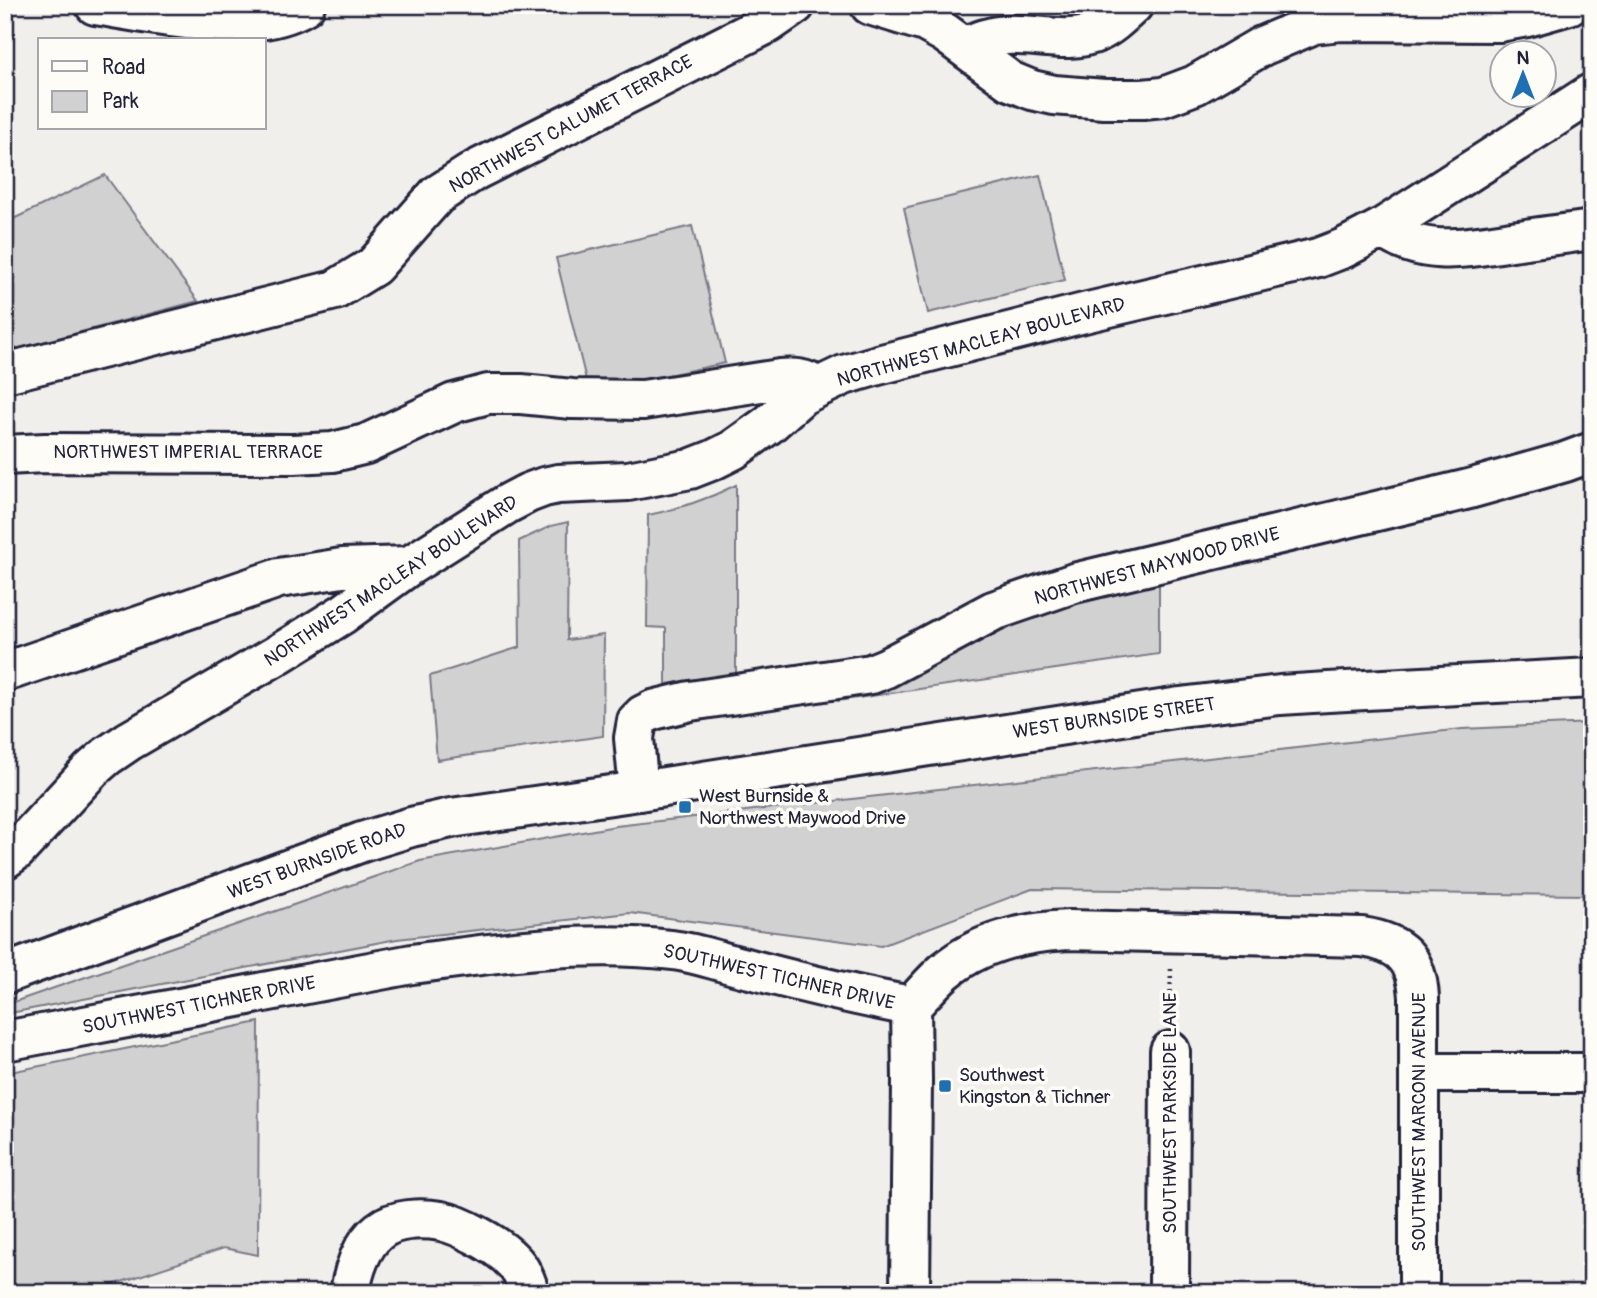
<svg xmlns="http://www.w3.org/2000/svg" width="1597" height="1298" font-family="Pangolin,sans-serif">
  <rect width="100%" height="100%" fill="#f0efec"/>
  <filter id="ink" filterUnits="userSpaceOnUse"><feTurbulence type="fractalNoise" baseFrequency=".0143" numOctaves="2"/><feDisplacementMap in="SourceGraphic" scale="14" xChannelSelector="R" yChannelSelector="G"/><feConvolveMatrix kernelMatrix="1 2 1 2 8 2 1 2 1" color-interpolation-filters="sRGB"/></filter>
  <g filter="url(#ink)">
    <!-- green -->
    <path fill="#d2d1d1" stroke="#7a7a86" stroke-width="2" d="M105,175L198,301L5,352V223Z
      M1040,175L1065,280L928,313L904,208Z
      M692,226L725,363L635,382L587,384L556,258Z
      M736,485V674L666,684V628L647,627L648,515C679,509 708,499 736,485Z
      M568,522L567,640L604,635L603,736L437,760L430,676L520,647L519,541L551,526Z
      M1159,584V654L837,701C856,698 876,694 894,686C932,669 965,644 1003,627C1053,606 1107,596 1159,584Z
      M1592,723V895L1032,889L881,946L630,913L397,939L5,1014V1005L420,861L616,826L1462,729Z
      M259,1022L258,1255L224,1248L88,1293H5V1073Z"/>
    <g fill="none" stroke-linecap="round" stroke-linejoin="round">
      <!-- minor casing -->
      <g stroke="#22223b" stroke-width="44">
        <path id="minor" d="M95,5C155,14 251,38 305,5
          M870,5L925,22L945,33L1010,81L1032,90L1054,95L1104,99H1143L1163,97L1195,85L1262,46L1314,24L1341,21L1499,22L1527,17L1569,5
          M964,47C978,41 990,36 1006,35C1036,33 1069,45 1098,32C1111,26 1122,15 1133,5
          M1382,228C1422,258 1466,248 1512,241C1538,237 1565,234 1592,230
          M5,373L335,290L374,266L437,195L476,170L769,23L795,5
          M5,455L45,453L293,454L333,452L366,444L454,403L488,394H521L572,399L643,400L780,379C794,378 805,378 817,387
          M5,672L279,578L342,568L409,566
          M639,791L634,738L637,721L643,715L653,710L690,701L871,674L886,668L993,611L1074,583L1469,489L1565,462L1592,452
          M5,859L16,851L91,770L107,756L129,741L277,655L343,614L409,566L507,504L528,493L544,487L558,484L628,481L690,469L713,460L733,450L768,425L802,395L844,375L878,365L1088,312L1318,258L1344,248L1382,228L1592,93
          M911,1006C922,995 933,981 945,971C980,941 1025,932 1069,930L1362,937C1401,943 1417,958 1419,998V1293
          M5,1041L412,964C497,952 586,940 672,950C698,953 724,963 750,969C803,983 857,996 911,1006
          M1420,1073H1592
          M350,1293C353,1272 361,1245 379,1231C395,1218 422,1218 441,1221C461,1225 498,1245 512,1260C520,1267 527,1282 529,1293
          M910,1293L912,1080L911,1006
          M1169,1293L1170,1051"/>
      </g>
      <!-- major casing -->
      <g stroke="#22223b" stroke-width="44">
        <path id="major" d="M5,974L362,842L411,827L451,818L639,791L1180,707L1280,695L1328,692L1592,678"/>
      </g>
      <!-- path -->
      <path stroke="#22223b" stroke-width="4.5" stroke-dasharray="2 5" stroke-linecap="butt" d="M1170,1020L1171,966"/>
      <!-- minor -->
      <use href="#minor" stroke="#fdfcf7" stroke-width="38"/>
      <!-- major -->
      <use href="#major" stroke="#fdfcf7" stroke-width="38"/>
    </g>
  </g>
  <!-- markers -->
  <g fill="#1f6fb2" stroke="#fdfcf7" stroke-width="2.5">
    <rect x="678" y="800" width="14" height="14" rx="3.5"/>
    <rect x="938" y="1079" width="14" height="14" rx="3.5"/>
  </g>
  <g text-anchor="middle" dominant-baseline="central" stroke-width="7" stroke-linejoin="round" paint-order="stroke">
    <!-- street labels -->
    <g font-size="19" fill="#22223b" stroke="#fdfcf7">
      <text transform="translate(571 124) rotate(-28)">NORTHWEST CALUMET TERRACE</text>
      <text transform="translate(981 342) rotate(-15)">NORTHWEST MACLEAY BOULEVARD</text>
      <text x="188" y="452">NORTHWEST IMPERIAL TERRACE</text>
      <text transform="translate(1157 566) rotate(-15)">NORTHWEST MAYWOOD DRIVE</text>
      <text transform="translate(391 581) rotate(-33)">NORTHWEST MACLEAY BOULEVARD</text>
      <text transform="translate(1114 718) rotate(-8)">WEST BURNSIDE STREET</text>
      <text transform="translate(317 861) rotate(-20)">WEST BURNSIDE ROAD</text>
      <text transform="translate(779 977) rotate(13)">SOUTHWEST TICHNER DRIVE</text>
      <text transform="translate(199 1005) rotate(-11)">SOUTHWEST TICHNER DRIVE</text>
      <text transform="translate(1170 1113) rotate(-90)">SOUTHWEST PARKSIDE LANE</text>
      <text transform="translate(1419 1122) rotate(-90)">SOUTHWEST MARCONI AVENUE</text>
    </g>
    <!-- poi labels -->
    <g font-size="19" fill="#22223b" stroke="#fdfcf7" text-anchor="start">
      <text x="699" y="796">West Burnside &amp;<tspan x="699" dy="22">Northwest Maywood Drive</tspan></text>
      <text x="959" y="1075">Southwest<tspan x="959" dy="22">Kingston &amp; Tichner</tspan></text>
    </g>
  </g>
  <!-- margin -->
  <rect width="1597" height="1298" fill="none" stroke="#fdfcf7" stroke-width="28"/>
  <rect x="14" y="14" width="1569" height="1270" fill="none" stroke="#22223b" stroke-width="2.5" filter="url(#ink)"/>
  <!-- legend -->
  <rect x="38" y="38" width="228" height="91" fill="#fdfcf7" stroke="#a5a5ac" stroke-width="2"/>
  <rect x="52" y="61" width="35" height="10" fill="#fdfcf7" stroke="#a5a5ac" stroke-width="2"/>
  <text x="102" y="74" font-size="21" fill="#22223b">Road</text>
  <rect x="52" y="91" width="35" height="21" fill="#d2d1d1" stroke="#a5a5ac" stroke-width="2"/>
  <text x="102" y="108" font-size="21" fill="#22223b">Park</text>
  <!-- north arrow -->
  <g transform="translate(1523 74)"><circle r="33" fill="#fdfcf7" stroke="#a5a5ac" stroke-width="2"/>
  <path d="M0-5L12 26L0 18L-12 26Z" fill="#1f6fb2"/>
  <text y="-10" font-size="19" font-weight="bold" text-anchor="middle" fill="#22223b">N</text>
  </g>
</svg>
